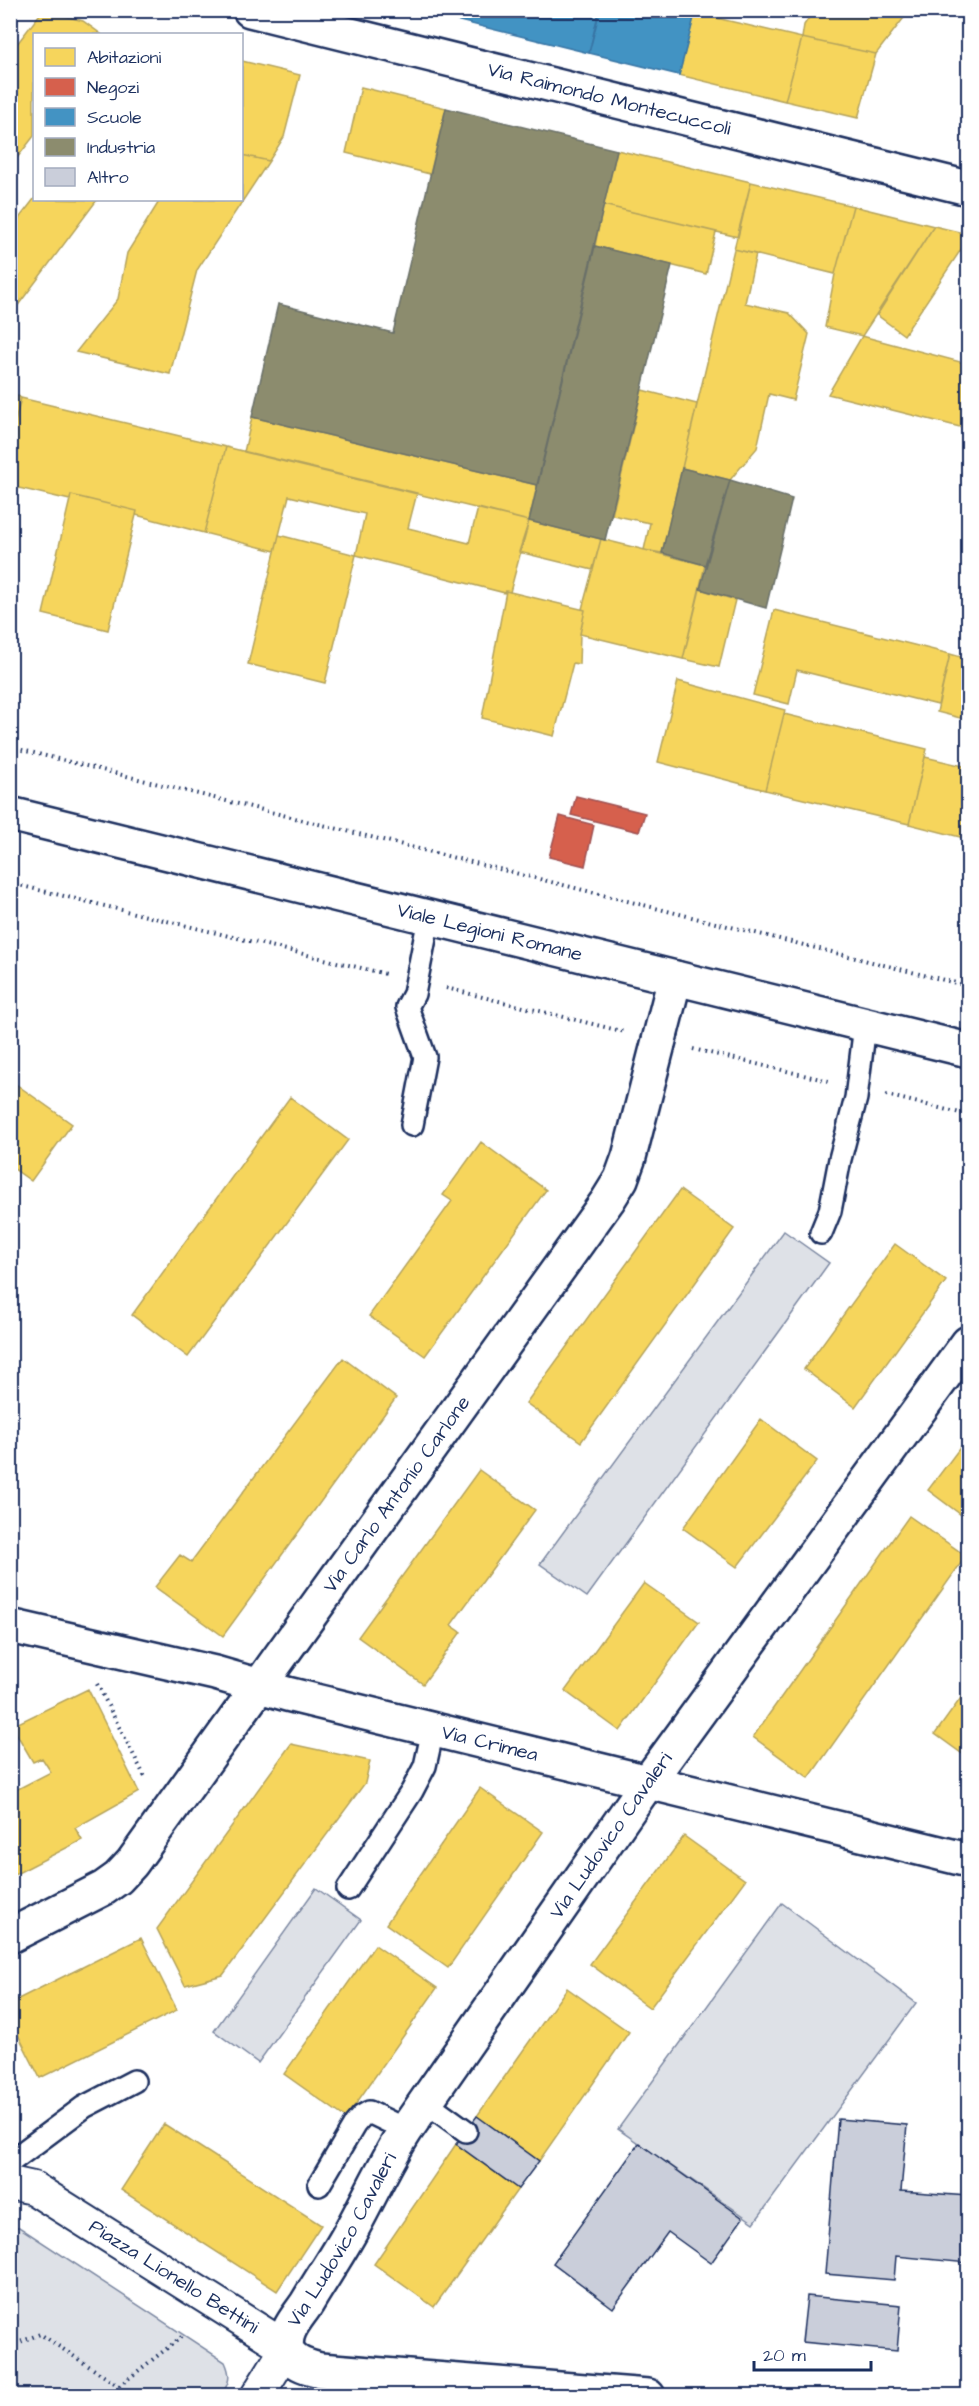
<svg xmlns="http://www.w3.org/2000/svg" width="979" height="2406" font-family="'Architects Daughter',sans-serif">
  <rect width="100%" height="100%" fill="#fff"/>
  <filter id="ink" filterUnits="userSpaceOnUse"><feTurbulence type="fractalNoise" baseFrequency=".0167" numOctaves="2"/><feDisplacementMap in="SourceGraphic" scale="12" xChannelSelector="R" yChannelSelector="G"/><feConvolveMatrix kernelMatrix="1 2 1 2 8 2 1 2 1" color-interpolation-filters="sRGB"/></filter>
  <g filter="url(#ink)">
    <!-- green -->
    <path fill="#dee1e7" stroke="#7c88a2" stroke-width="1.5" d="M784,1231L829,1263L587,1597L540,1564Z
      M316,1888L361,1920L258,2063L214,2031Z
      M782,1903L916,2003L754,2223L618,2129Z
      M11,2227H19L225,2362C231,2375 230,2383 221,2395L20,2396L11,2389Z"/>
    <!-- homes -->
    <path fill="#f6d55c" stroke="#b4a35d" stroke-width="1.5" d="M43,10L83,21L101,34H34V136L10,167V53Z
      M814,10H910L876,54L802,38L804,25Z
      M695,13L802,38L785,101L679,75Z
      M802,38L876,54L858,118L785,101Z
      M242,61L300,75L284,137L269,161L242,155Z
      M361,87L446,108L430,174L346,153Z
      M617,150L751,182L738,237L603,205Z
      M242,155L269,161L197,270L170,374L76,352L118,299L127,253L160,200H242Z
      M751,182L853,206L835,274L734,249Z
      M34,199L97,200L10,316V230Z
      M603,205L716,232L706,274L595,246Z
      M853,206L934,226L862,336L825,327L835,274Z
      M934,226L968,234V239L904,335L877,315Z
      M734,249L756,254L745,303L789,313L809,334L793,400L769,394L757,448L730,480L682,468Z
      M862,336L968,364V429L828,394Z
      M10,390L21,398L10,442Z
      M642,390L697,404L662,553L644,550L650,523L612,515Z
      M21,398L226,447L204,533L136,515L137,511L71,495L70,500L10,486V442Z
      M252,417L537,485L529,521L244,452Z
      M226,447L417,493L408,528L469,543L478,508L529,521L510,592L506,591L505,593L356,555L365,514L289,496L275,551L204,533Z
      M71,495L137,511L108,630L43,614Z
      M529,521L601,539L593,570L519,552Z
      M279,535L356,555L325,683L248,664Z
      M601,539L705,565L683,659L580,634L585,610L582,609Z
      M700,589L735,600L719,667L683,659Z
      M506,591L585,610L580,634L579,664L573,663L554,736L482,718Z
      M774,610L950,654L938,705L797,670L789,704L753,695Z
      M950,654L968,659V720L937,712Z
      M678,681L785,710L765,790L658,762Z
      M784,714L927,749L909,824L765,790Z
      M925,757L968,767V839L909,824Z
      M10,1080L72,1124L31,1181L10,1166Z
      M290,1097L348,1140L188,1357L132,1315Z
      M481,1142L546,1190L425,1356L369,1316L452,1201L443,1195Z
      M680,1190L734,1229L581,1442L526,1403Z
      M895,1244L946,1281L855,1407L804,1369Z
      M343,1358L396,1398L223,1636L155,1587L180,1555L191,1562Z
      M761,1419L817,1461L737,1567L683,1528Z
      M968,1437V1520L928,1490Z
      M479,1470L535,1510L451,1625L461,1632L423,1684L358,1637Z
      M909,1516L966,1556L809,1778L753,1737Z
      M644,1583L699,1622L620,1731L565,1691Z
      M968,1688V1758L935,1734Z
      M88,1689L139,1792L75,1828L82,1840L10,1877V1793L51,1772L42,1758L33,1762L12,1726Z
      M291,1744L370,1761L365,1783L223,1975L185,1985L157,1929Z
      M480,1788L543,1832L448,1968L386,1924Z
      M684,1836L745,1880L650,2008L590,1964Z
      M141,1938L177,2010L40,2078L10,2019V2003Z
      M375,1945L437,1988L346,2118L284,2074Z
      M567,1988L629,2032L539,2161L477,2116Z
      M164,2124L321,2225L277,2291L121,2190Z
      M456,2144L518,2189L434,2307L374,2264Z"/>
    <!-- shops -->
    <path fill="#d6604d" stroke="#9e5152" stroke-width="1.5" d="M576,796L645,813L639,832L571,815Z
      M560,816L594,825L585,866L549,857Z"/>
    <!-- schools -->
    <path fill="#4393c3" stroke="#3775a5" stroke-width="1.5" d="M444,10H573L598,18L589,53L443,17Z
      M599,10H696L679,75L589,53Z"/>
    <!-- industry -->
    <path fill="#8c8c6e" stroke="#6a7069" stroke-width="1.5" d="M446,108L617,150L537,485L252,417L278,304L393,333Z
      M595,246L672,265L605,540L529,521Z
      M682,468L730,480L705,565L662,553Z
      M730,480L792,499L766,608L700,589Z"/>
    <!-- building -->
    <path fill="#caceda" stroke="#1b2f5e" stroke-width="1.5" d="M477,2116L539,2161L518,2189L456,2144Z
      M838,2119L907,2125L901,2191L968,2196V2263L896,2256L894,2280L825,2274Z
      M639,2143L743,2218L711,2263L668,2232L613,2308L553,2263Z
      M807,2296L901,2305L897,2351L802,2342Z"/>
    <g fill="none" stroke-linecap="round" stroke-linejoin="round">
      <!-- service casing -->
      <g stroke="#1b2f5e" stroke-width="26">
        <path id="service" d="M412,1125L425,1057L407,1007L414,994L429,918
          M821,1233L830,1211L840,1159L856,1098L865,1025
          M348,1889L412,1791L425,1766L433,1730
          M426,2102L466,2131
          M10,2162L84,2107L134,2081
          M319,2185L355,2124L362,2116L369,2112L406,2130"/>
      </g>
      <!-- pedestrian casing -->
      <g stroke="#1b2f5e" stroke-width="36">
        <g id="pedestrian">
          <path id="s1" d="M10,2183L33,2188L287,2348L257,2396"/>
        </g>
      </g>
      <!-- minor casing -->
      <g stroke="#1b2f5e" stroke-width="38">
        <g id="minor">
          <path id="s2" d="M250,10L968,188"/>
          <path id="s3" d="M10,1626L215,1673L287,1694L968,1860"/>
          <path id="s4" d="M10,1936L104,1888L118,1878L132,1863L608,1200L621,1179L629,1157L675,978"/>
          <path id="s5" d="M648,2396L320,2370C308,2367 291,2363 287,2349C283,2331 298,2317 307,2303C320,2281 335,2259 348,2236C368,2201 384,2164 406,2130L648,1782L968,1343"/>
        </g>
      </g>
      <!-- secondary casing -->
      <g stroke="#1b2f5e" stroke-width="38">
        <g id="secondary">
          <path id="s6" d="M10,814L968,1050"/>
        </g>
      </g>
      <!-- path -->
      <path stroke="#1b2f5e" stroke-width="4" stroke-dasharray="1.5 4.5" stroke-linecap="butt" d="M10,747L968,986
        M10,883L386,974
        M446,988L625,1032
        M693,1049L829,1081
        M886,1095L968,1115
        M97,1684L146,1779
        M10,2346L40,2334L119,2386L125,2396
        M119,2386L184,2335"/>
      <!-- service -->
      <use href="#service" stroke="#fff" stroke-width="21"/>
      <!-- pedestrian -->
      <use href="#pedestrian" stroke="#fff" stroke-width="32"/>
      <!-- minor -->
      <use href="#minor" stroke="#fff" stroke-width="33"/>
      <!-- secondary -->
      <use href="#secondary" stroke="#fff" stroke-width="33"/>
    </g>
  </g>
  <g text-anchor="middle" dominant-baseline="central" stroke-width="6" stroke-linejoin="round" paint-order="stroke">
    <!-- street labels -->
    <g font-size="20" fill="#1b2f5e" stroke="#fff">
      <text stroke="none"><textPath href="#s2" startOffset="370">Via Raimondo Montecuccoli</textPath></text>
      <text stroke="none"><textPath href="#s6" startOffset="494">Viale Legioni Romane</textPath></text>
      <text stroke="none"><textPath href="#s4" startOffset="597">Via Carlo Antonio Carlone</textPath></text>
      <text stroke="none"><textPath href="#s3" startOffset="494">Via Crimea</textPath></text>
      <text stroke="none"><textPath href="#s5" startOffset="980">Via Ludovico Cavaleri</textPath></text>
      <text stroke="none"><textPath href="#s5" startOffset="494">Via Ludovico Cavaleri</textPath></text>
      <text stroke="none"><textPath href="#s1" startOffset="190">Piazza Lionello Bettini</textPath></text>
    </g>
  </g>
  <!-- margin -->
  <rect width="979" height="2406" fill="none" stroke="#fff" stroke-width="36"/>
  <rect x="18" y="18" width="943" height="2370" fill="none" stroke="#1b2f5e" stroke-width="2" filter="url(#ink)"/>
  <!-- legend -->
  <rect x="33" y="33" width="210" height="168" fill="#ffffff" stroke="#a4acbf" stroke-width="1.5"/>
  <rect x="45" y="48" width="30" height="18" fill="#f6d55c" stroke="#a4acbf" stroke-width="1.5"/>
  <text x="87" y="63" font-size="18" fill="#1b2f5e">Abitazioni</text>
  <rect x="45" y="78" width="30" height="18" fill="#d6604d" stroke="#a4acbf" stroke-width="1.5"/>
  <text x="87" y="93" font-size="18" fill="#1b2f5e">Negozi</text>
  <rect x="45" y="108" width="30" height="18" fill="#4393c3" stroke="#a4acbf" stroke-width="1.5"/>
  <text x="87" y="123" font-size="18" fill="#1b2f5e">Scuole</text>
  <rect x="45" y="138" width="30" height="18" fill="#8c8c6e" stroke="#a4acbf" stroke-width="1.5"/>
  <text x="87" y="153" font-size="18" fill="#1b2f5e">Industria</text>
  <rect x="45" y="168" width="30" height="18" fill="#caceda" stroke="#a4acbf" stroke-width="1.5"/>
  <text x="87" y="183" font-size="18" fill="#1b2f5e">Altro</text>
  <!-- scale -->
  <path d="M754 2361v9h117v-9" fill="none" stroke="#1b2f5e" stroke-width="3"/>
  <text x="763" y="2361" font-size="18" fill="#1b2f5e" stroke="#ffffff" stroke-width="4.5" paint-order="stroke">20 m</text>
</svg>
